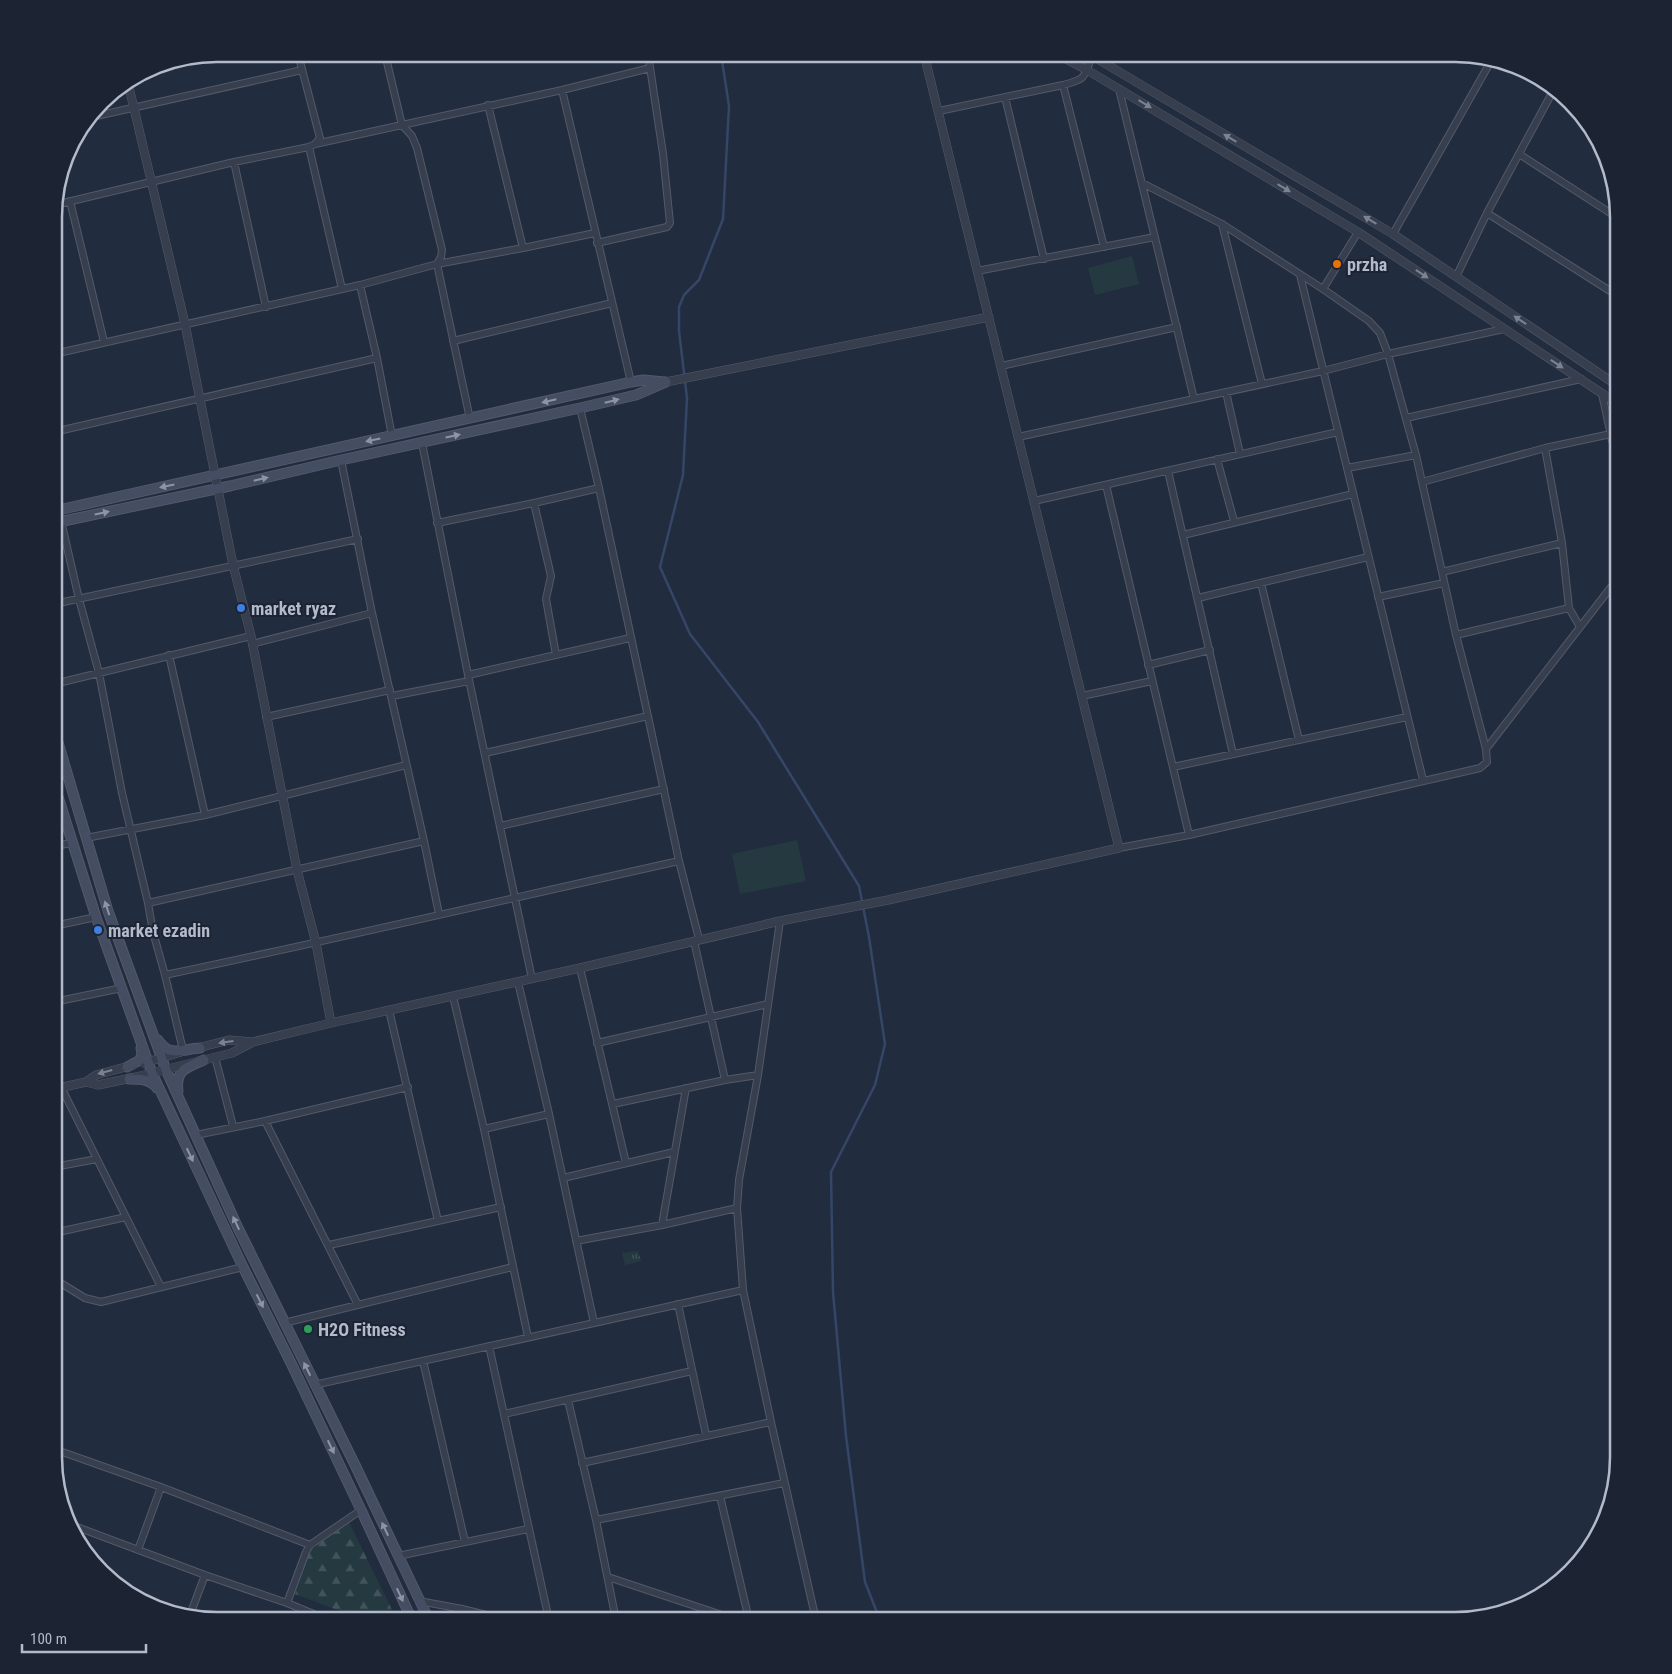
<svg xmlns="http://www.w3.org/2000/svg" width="1672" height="1674" font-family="'Roboto Condensed',sans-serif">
  <defs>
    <pattern id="grass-tufts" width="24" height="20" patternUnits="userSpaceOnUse" patternTransform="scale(1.25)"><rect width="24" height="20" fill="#243a40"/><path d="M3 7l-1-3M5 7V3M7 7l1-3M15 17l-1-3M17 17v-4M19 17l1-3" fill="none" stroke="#41545a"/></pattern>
    <pattern id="forest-firs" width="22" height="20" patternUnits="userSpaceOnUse" patternTransform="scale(1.25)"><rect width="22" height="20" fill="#243a40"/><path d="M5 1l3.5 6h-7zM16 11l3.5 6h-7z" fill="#41545a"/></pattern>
  </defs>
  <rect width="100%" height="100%" fill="#222c3f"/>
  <!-- grass -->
  <path fill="url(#grass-tufts)" d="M638,1251L641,1261L625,1265L622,1253Z"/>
  <!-- forest -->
  <path fill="url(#forest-firs)" d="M348,1520L397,1620H351L348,1614L295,1594L310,1551Z"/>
  <!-- garden -->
  <path fill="#243a40" d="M1132,256L1139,284L1095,295L1088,268Z
    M797,840L806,881L740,894L732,854Z"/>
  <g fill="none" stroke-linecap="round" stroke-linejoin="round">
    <!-- stream -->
    <path stroke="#354667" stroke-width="2.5" d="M721,54L729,106L723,219L699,280L684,295L679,307V331L687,398L683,475L660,567L690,634L758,722L859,886L869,937L885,1044L875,1085L831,1172L833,1292L846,1436L865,1582L880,1620"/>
    <!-- minor casing -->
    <g stroke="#525a6a" stroke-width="8">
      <path id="minor" d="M385,54L402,125L412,136L417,148L442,250L441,257L437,264L470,419
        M1063,85L1104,247
        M1119,89L1194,399
        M562,90L631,382
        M1005,97L1044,259
        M488,105L523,248
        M939,111L1063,85C1089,78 1083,77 1093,54
        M92,117L302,70
        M315,144L562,90L650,68
        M309,147L342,289
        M1519,154L1618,218
        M234,162L266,307
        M70,201L104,342
        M55,205L234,162L309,147L315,144L320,138L298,54
        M1487,213L1618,296
        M1222,224L1262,384
        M1393,234L1491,61
        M597,243L667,227L670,223L663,154L648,54
        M977,271L1155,237
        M1300,275L1423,780
        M1456,277L1487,213L1553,91
        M360,285L377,358L392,436
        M1323,289L1358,232
        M453,341L612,303
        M54,354L360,285L437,264L523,248L595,233
        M1001,366L1177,327
        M1226,392L1240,454
        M1602,394L1618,468
        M580,408L599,488L679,861L699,939
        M1406,418L1581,379
        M54,432L377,358
        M1018,437L1323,371L1388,354L1504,329
        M422,443L468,675L532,979
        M1545,448L1562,543L1569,608L1580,627
        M1217,459L1234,521
        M341,460L372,613L424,841L439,914
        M1347,468L1416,455
        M1168,471L1233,754
        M1422,482L1545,448L1611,434
        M1106,485L1189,835
        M1034,501L1338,432
        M534,503L551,576L546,599L556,655
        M61,521L79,599L99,673L122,793L148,903L153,932L165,975L183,1050
        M437,523L534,503L599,488
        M1183,535L1353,494
        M1442,572L1562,543
        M1261,583L1299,740
        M1378,597L1444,583
        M1198,598L1368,557
        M54,604L358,539
        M1456,635L1569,608
        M252,644L372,613
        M169,655L205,815
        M1148,665L1210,650
        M468,675L630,638
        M54,684L251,636
        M392,696L469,681
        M1082,696L1152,681
        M266,717L390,690
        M1486,749L1618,578
        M485,753L648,716
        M1173,767L1407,717
        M500,826L664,789
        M86,838L205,815L406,765
        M54,846L72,843
        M1119,848L1189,835L1480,768L1487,762L1486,749L1456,635L1416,455L1388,354L1380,333L1369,321L1323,289L1222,224L1142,183
        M148,903L424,841
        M780,921L758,1075L739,1180L737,1208L743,1290L771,1422L816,1620
        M54,926L96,917
        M694,941L725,1080
        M580,968L626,1163
        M165,975C337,939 508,899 679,861
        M518,982L549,1114L594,1323
        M453,996L484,1129L528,1337
        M54,1002L122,988
        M389,1010L438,1221
        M597,1043L768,1004
        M215,1057L233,1126
        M61,1087L161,1287
        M613,1104L725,1080L758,1075
        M265,1121L358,1305
        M484,1129L549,1114
        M196,1135L265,1121L408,1087
        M54,1167L97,1159
        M563,1178L674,1152
        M662,1225L686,1088
        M54,1233L126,1217
        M576,1241L662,1225L737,1208
        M329,1245L501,1207
        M54,1279L85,1298L101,1302L243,1267
        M678,1304L706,1435
        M284,1323L513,1267
        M489,1346L549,1620
        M423,1361L465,1542
        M314,1385L743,1290
        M568,1400L596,1520L616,1620
        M504,1414L692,1371
        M54,1449L161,1487L310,1545
        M582,1463L771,1422
        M720,1496L749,1620
        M596,1520L784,1483
        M69,1524L205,1575L287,1603L328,1620
        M138,1550L161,1487
        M398,1556L528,1529
        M608,1577L737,1620
        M419,1601L462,1609L507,1620
        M287,1603L306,1552L310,1545L361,1510
        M462,1609L468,1620
        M190,1615L205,1575"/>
    </g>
    <!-- tertiary casing -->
    <g stroke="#525a6a" stroke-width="9">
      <path id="tertiary" d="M1057,54L1087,70L1358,232L1618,404
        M1089,54L1393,234L1618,386
        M128,83L185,324L233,565L251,636L297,870L316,943L331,1023
        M666,382L989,317
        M194,1049L229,1040L252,1042
        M144,1063L181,1052
        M86,1082L96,1075L133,1065
        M54,1089L86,1082L98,1085L136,1077L232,1053L253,1042L331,1023L580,968L780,921L888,900L1119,848L924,54"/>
    </g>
    <!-- secondary casing -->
    <g stroke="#525a6a" stroke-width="11">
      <path id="secondary" d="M54,511L631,382L643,380L665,382
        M54,523L230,486L341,460L580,408L636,395L666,382
        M54,729L108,911L166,1070L238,1228L355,1465L429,1620
        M54,784L96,917L152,1073L243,1267L291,1363L361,1510L412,1620
        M158,1040C170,1058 182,1049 200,1048
        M127,1067L140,1060L142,1054L141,1048
        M129,1079C140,1079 150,1079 157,1088
        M178,1091C175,1070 187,1067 204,1060"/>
    </g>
    <!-- minor -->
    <use href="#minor" stroke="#373f4f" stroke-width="6"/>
    <!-- tertiary -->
    <use href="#tertiary" stroke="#373f4f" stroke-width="8"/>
    <!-- secondary -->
    <use href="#secondary" stroke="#444d62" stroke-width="9"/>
  </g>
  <!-- one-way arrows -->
  <defs><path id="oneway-solid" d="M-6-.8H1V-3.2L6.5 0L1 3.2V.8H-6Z" transform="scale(1.25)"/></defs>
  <g fill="#7b8393">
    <use href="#oneway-solid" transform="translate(1145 104) rotate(31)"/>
    <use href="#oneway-solid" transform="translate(1230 138) rotate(-149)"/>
    <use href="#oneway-solid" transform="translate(1284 188) rotate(31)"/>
    <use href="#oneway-solid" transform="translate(1370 220) rotate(-149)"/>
    <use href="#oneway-solid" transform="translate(1422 274) rotate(34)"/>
    <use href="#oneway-solid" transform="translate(1520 320) rotate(-146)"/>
    <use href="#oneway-solid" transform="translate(1557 364) rotate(33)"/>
    <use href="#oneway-solid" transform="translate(226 1042) rotate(172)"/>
    <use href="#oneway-solid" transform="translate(105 1072) rotate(165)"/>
  </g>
  <g fill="#8c94a6">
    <use href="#oneway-solid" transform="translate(549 401) rotate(167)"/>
    <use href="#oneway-solid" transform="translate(612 401) rotate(-14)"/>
    <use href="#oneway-solid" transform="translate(453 436) rotate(-12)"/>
    <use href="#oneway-solid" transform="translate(373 440) rotate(168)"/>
    <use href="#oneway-solid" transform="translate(261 479) rotate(-13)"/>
    <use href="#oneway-solid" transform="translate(167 486) rotate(168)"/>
    <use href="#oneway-solid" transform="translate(102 513) rotate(-12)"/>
    <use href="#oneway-solid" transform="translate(107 908) rotate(-108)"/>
    <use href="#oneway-solid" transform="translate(190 1155) rotate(65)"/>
    <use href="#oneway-solid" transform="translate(236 1223) rotate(-115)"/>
    <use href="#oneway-solid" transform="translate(260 1301) rotate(63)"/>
    <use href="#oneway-solid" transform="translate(307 1369) rotate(-116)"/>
    <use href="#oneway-solid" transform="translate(331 1447) rotate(65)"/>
    <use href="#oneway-solid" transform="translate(385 1529) rotate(-115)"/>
    <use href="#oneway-solid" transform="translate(400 1595) rotate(65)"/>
  </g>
  <!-- markers -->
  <circle fill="#e8710a" stroke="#1c2434" stroke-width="2" cx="1337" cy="264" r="5"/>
  <g fill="#3f7fe0" stroke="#1c2434" stroke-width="2">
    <circle cx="241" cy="608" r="5"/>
    <circle cx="98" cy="930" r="5"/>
  </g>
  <circle fill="#2e9e5b" stroke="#1c2434" stroke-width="2" cx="308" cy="1329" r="5"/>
  <g text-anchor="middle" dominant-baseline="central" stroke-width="4" stroke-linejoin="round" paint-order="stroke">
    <!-- poi labels -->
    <g font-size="18" font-weight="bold" fill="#b3baca" stroke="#1c2434" text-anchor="start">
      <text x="1347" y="264">przha</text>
      <text x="251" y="608">market ryaz</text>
      <text x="108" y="930">market ezadin</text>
      <text x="318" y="1329">H2O Fitness</text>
    </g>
  </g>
  <!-- crop -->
  <path d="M0 0H1672V1674H0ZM217 62H1455A155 155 0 0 1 1610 217V1457A155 155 0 0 1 1455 1612H217A155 155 0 0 1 62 1457V217A155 155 0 0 1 217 62Z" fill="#1c2434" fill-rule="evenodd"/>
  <path fill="none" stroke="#b3baca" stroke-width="2.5" d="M217 62H1455A155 155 0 0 1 1610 217V1457A155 155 0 0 1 1455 1612H217A155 155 0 0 1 62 1457V217A155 155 0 0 1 217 62Z"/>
  <!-- scale -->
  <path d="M22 1644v8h124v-8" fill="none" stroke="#b3baca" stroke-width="2.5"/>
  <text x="30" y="1644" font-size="15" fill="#b3baca" stroke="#1c2434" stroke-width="4" paint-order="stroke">100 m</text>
</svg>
